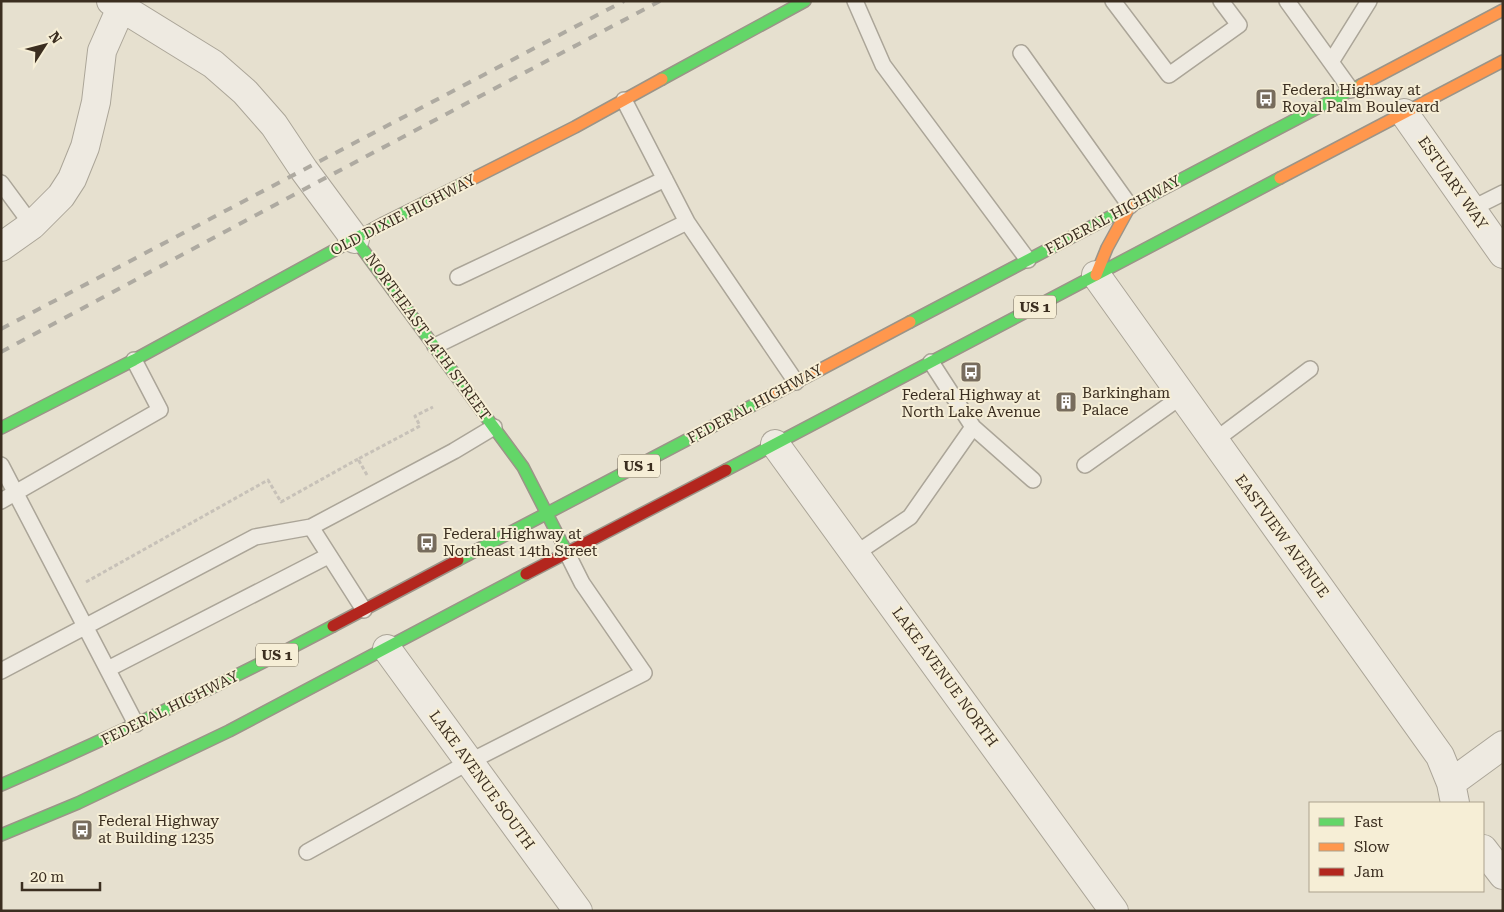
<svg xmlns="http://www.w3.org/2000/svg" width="1504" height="912" font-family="'Roboto Serif',serif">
  <rect width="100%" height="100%" fill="#e6e0cf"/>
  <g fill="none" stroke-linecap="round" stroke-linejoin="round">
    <!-- lane casing -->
    <g stroke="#aba598" stroke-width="18">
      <path id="lane" d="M855,1L883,65L1028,260
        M1113,1L1169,75L1239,25L1221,1
        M1287,1L1351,90
        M1021,53L1130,206
        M1331,62L1369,1
        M624,100L687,222
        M1,183L32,225
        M1471,209L1503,193
        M458,277L665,179
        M435,346L687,222L796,382
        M931,362L973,427
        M1214,441L1310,369
        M1,465L136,724
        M1085,465L1182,396
        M1,501L160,410L134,360
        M311,527L364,610
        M855,554L910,517L973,427L1033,480
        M108,669L328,556
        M1,671L255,537L311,527L454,451L494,427
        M307,852L469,762L644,673L582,583L567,553"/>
    </g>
    <!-- street casing -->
    <g stroke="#aba598" stroke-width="30">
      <path id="street" d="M111,1L213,64L245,92L274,125L304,170L355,239
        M1404,113L1503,254
        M1,247L32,225L61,196L72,179L85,147L96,102L102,51L124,1
        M1096,275L1440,756L1451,783L1455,803
        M775,444L1114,911
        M387,649L578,911
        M1451,783L1503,745
        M1483,849L1503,875"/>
    </g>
    <!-- fast casing -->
    <g stroke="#9b9488" stroke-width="14">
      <path id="fast" d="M662,79L805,1
        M355,239L523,467L567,553
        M910,322L1361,85
        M1,428L134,360L384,223L470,180
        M726,470L1280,178
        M458,560L761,401
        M1,785C114,736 225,683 333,626
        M1,835L78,803L229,731L526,574"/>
    </g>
    <!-- slow casing -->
    <g stroke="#9b9488" stroke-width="14">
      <path id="slow" d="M1361,85L1503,10
        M1280,178L1503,61
        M470,180L575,127L662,79
        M1096,275L1107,248L1130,206
        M761,401L910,322"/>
    </g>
    <!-- jam casing -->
    <g stroke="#9b9488" stroke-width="14">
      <path id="jam" d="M526,574L726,470
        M333,626L458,560"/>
    </g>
    <!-- path -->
    <path stroke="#c7c1b8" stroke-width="3" stroke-dasharray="4 2.5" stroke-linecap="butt" d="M367,475L358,459L420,426L415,416L433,407
      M86,582L268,480L281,502L358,459"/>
    <!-- lane -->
    <use href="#lane" stroke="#eeeae1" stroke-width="15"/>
    <!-- street -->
    <use href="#street" stroke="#eeeae1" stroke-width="28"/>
    <!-- fast -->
    <use href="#fast" stroke="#63d668" stroke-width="11"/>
    <!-- slow -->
    <use href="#slow" stroke="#ff974d" stroke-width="11"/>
    <!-- jam -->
    <use href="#jam" stroke="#b3261e" stroke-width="11"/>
    <!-- rail -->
    <path stroke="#aeaaa1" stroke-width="4" stroke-dasharray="9 9" stroke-linecap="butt" d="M1,329L624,1
      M1,352L314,184L660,1"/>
  </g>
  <!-- icons -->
  <defs>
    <g id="bus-square" transform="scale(1.125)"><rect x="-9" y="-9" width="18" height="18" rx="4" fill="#776c5d" stroke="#f6eed6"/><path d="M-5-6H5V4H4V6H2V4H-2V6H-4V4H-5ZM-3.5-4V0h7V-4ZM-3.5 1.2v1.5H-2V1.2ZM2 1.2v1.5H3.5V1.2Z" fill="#fff"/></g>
    <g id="building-square" transform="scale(1.125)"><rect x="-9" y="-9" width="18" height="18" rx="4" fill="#776c5d" stroke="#f6eed6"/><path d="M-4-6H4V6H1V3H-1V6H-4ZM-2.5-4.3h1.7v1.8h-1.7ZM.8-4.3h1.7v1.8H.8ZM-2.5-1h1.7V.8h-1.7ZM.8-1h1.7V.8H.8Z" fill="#fff"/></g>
  </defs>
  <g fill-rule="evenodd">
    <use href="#bus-square" x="1266" y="99"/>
    <use href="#bus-square" x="971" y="372"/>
    <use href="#building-square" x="1066" y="402"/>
    <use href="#bus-square" x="427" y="543"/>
    <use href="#bus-square" x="82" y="830"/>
  </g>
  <g text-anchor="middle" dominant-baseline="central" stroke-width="4" stroke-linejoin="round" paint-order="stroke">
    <!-- shield labels -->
    <g fill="#f6eed6" stroke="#736857" stroke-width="1">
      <rect x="1014" y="295.5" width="42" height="23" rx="4"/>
      <rect x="618" y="454.5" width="42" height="23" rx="4"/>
      <rect x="256" y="643.5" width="42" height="23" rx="4"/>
    </g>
    <g font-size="14" font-weight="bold" fill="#3b2e20">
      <text x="1035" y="307">US 1</text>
      <text x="639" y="466">US 1</text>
      <text x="277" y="655">US 1</text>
    </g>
    <!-- poi labels -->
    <g font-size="15" fill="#3b2e20" stroke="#f6eed6" text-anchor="start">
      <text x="1282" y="90">Federal Highway at<tspan x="1282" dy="17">Royal Palm Boulevard</tspan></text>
      <text x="1082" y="393">Barkingham<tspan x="1082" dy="17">Palace</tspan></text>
      <text x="971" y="395" text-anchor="middle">Federal Highway at<tspan x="971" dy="17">North Lake Avenue</tspan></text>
      <text x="443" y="534">Federal Highway at<tspan x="443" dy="17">Northeast 14th Street</tspan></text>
      <text x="98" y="821">Federal Highway<tspan x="98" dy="17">at Building 1235</tspan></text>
    </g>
    <!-- street labels -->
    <g font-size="15" fill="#3b2e20" stroke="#f6eed6">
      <text transform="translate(1453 183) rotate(55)">ESTUARY WAY</text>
      <text transform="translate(403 215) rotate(-27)">OLD DIXIE HIGHWAY</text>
      <text transform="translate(1113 215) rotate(-28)">FEDERAL HIGHWAY</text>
      <text transform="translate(428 337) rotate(54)">NORTHEAST 14TH STREET</text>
      <text transform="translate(755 404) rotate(-28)">FEDERAL HIGHWAY</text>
      <text transform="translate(1282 536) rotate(54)">EASTVIEW AVENUE</text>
      <text transform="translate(945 677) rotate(54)">LAKE AVENUE NORTH</text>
      <text transform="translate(170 708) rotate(-26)">FEDERAL HIGHWAY</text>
      <text transform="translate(482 780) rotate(54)">LAKE AVENUE SOUTH</text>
    </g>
  </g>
  <!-- border -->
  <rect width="1504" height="912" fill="none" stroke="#3b2e20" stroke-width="5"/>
  <!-- legend -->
  <rect x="1309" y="802" width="175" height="90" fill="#f6eed6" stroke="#aba18d"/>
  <rect x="1319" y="818" width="25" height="8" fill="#63d668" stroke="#aba18d"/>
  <text x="1354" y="827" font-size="15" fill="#3b2e20">Fast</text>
  <rect x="1319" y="843" width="25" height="8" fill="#ff974d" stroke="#aba18d"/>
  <text x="1354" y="852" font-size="15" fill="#3b2e20">Slow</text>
  <rect x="1319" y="868" width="25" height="8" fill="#b3261e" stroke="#aba18d"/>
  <text x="1354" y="877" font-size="15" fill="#3b2e20">Jam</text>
  <!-- north arrow -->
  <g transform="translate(45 45) rotate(54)" stroke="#f6eed6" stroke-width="4" paint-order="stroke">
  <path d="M0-4L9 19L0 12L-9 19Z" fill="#3b2e20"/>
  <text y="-8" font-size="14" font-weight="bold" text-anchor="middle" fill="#3b2e20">N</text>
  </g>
  <!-- scale -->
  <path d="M22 882v8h78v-8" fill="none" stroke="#3b2e20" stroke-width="2.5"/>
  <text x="30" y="882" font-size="15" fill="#3b2e20" stroke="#f6eed6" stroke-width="4" paint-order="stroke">20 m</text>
</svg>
